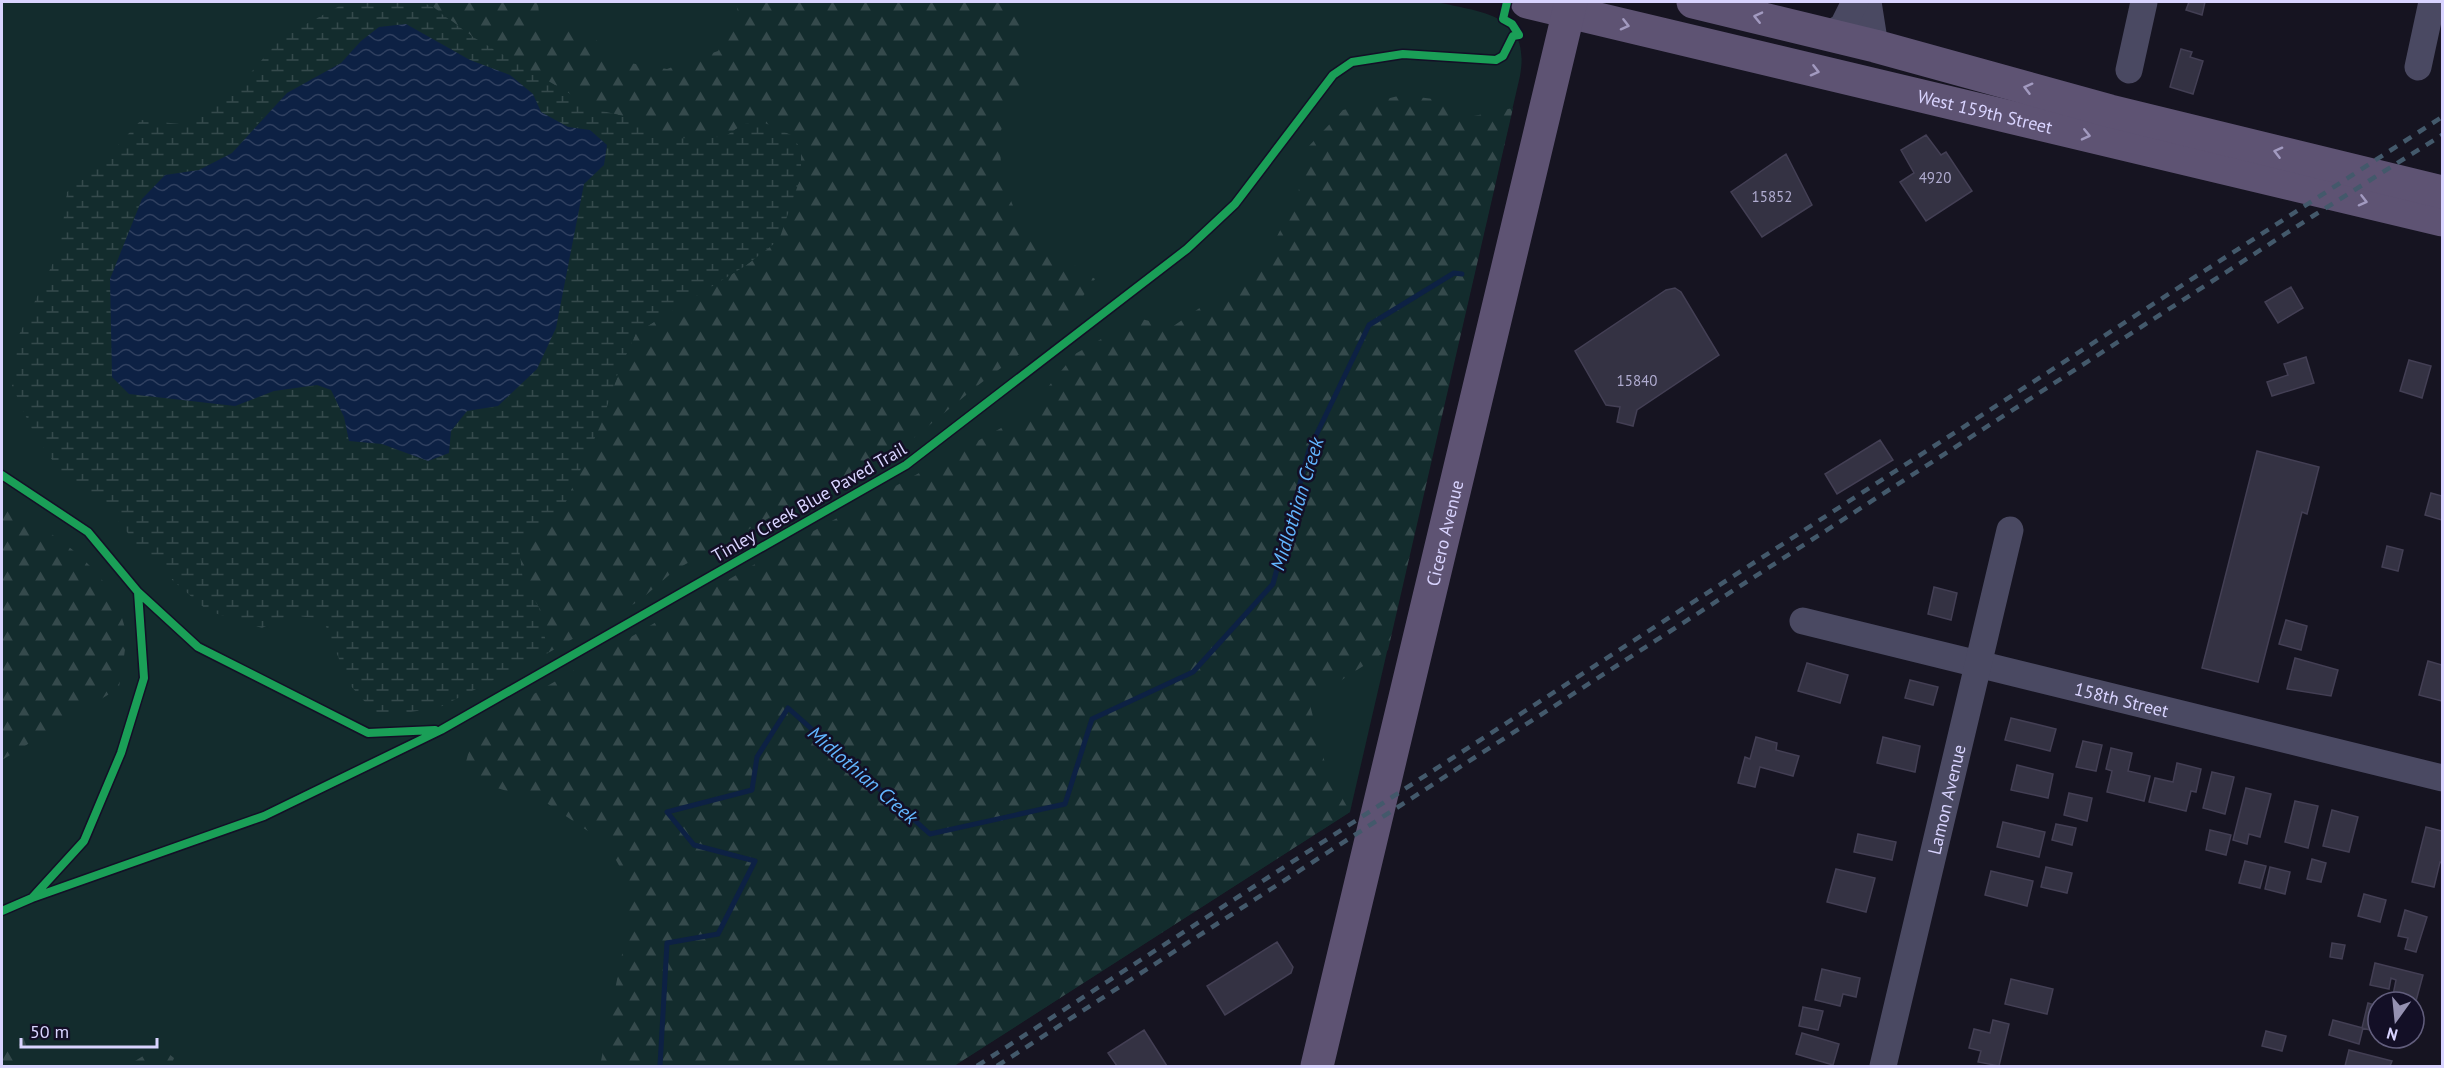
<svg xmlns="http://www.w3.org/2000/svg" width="2444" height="1068" font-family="'PT Sans',sans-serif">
  <defs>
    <pattern id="forest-firs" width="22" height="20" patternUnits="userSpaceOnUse" patternTransform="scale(1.5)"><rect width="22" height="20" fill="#132c2d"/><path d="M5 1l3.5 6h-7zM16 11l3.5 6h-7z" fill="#354a4c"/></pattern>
    <pattern id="wetland-marsh" width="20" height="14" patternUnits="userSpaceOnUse" patternTransform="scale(1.5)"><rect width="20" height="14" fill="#132c2d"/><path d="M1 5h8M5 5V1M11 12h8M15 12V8" fill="none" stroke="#354a4c"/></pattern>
    <pattern id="water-waves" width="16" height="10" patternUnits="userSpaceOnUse" patternTransform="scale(1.5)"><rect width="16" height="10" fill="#0d2144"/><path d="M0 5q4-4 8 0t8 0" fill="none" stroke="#304060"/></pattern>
  </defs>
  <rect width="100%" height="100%" fill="#161421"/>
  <!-- green -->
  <path fill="#132c2d" d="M2,2H1437C1484,13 1531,14 1520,76L1350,812L954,1066H2Z"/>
  <!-- forest -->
  <path fill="url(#forest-firs)" d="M421,2H538L540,27L589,30L611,60L667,69L718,51L738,13L736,2H1019L1020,85L999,135L1002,178L1023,231L1095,279L1068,318L977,386L915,437L675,570L639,601L548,653L539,608L523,581L519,548L564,506L636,333L745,266L779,240L744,124L724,137L667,139L634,119L596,109L473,37L432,6Z
    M1402,95L1449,101L1459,119L1513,108L1388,650L1309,701L1327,771L1350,812L954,1066H600L628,924L625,876L607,844L548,804L462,777L471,743L520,702L777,551L1025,415L1075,354L1138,318L1172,327L1262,265L1297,198L1308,147L1343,110Z
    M2,504C52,533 111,566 125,628C128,645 121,670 119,688L2,760Z
    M22,1034L31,1059L41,1066H2V1039Z
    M159,1046L174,1058L171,1066H127Z"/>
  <!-- wetland -->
  <path fill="url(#wetland-marsh)" fill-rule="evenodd" d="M347,2H421L431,6L473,37L595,109L634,119L667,139L724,137L744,124L765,123L791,135L801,149V176L779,240L745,266L636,333L618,373L602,422L564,506L519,548L523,581L539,608L548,653L440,707L411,712H374L349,684L323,619L289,615L262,628L208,611L147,558L110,510L61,473L33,432L12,386L19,335L60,248L67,192L97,168L141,120L180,124L204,116L247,77L282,37ZM406,24L470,60L510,75L533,94L540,112L568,127L590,130L604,165L584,184L576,218L498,406L467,411L451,431L449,453L428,461L382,444L349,441L344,417L331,390L317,385L274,391L235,406L130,394L165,175L199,170L232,153L248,138L266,112L341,63L361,41Z"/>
  <!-- water -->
  <path fill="url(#water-waves)" d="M406,24L470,60L510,75L533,94L541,112L568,127L590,130L607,145L604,165L584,184L556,328L537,369L498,406L467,411L451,431L449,453L428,461L382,444L349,441L344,417L331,390L317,385L274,391L235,406L129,394L112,377L110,279L142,199L165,175L199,170L232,153L287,93L341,63L361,41L379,27Z"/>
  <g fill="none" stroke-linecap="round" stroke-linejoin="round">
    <!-- stream -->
    <path stroke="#0d2144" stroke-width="5" d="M660,1066L667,943L718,934L755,861L694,845L667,812L752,790L757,757L788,708L930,834L1065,804L1092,719L1193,672L1273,584L1309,450L1369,325L1454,273L1462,274"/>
  </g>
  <!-- building -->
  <path fill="#343243" stroke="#433f54" stroke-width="1.5" d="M2189,2H2205L2202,15L2186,10Z
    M2181,49L2192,52L2190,57L2203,61L2193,94L2170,87Z
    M1926,135L1941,155L1946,152L1972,191L1926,221L1900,182L1914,173L1901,150Z
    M1786,154L1812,205L1762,237L1731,192Z
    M2291,287L2303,308L2278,323L2265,302Z
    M1675,288L1681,292L1719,355L1637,410L1633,426L1617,422L1620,407L1606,405L1575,351L1666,290Z
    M2306,357L2314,383L2272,396L2267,382L2288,375L2284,364Z
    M2409,360L2431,366L2422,398L2400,391Z
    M1880,440L1893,460L1837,494L1825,474Z
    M2257,451L2319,467L2307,514L2302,512L2258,682L2202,668Z
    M2431,493L2442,496V520L2425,515Z
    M2387,546L2403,550L2398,571L2382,567Z
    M1934,587L1957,593L1951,620L1928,614Z
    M2286,620L2307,626L2301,650L2279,644Z
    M2295,658L2338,670L2331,696L2287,689Z
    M2428,661L2442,665V701L2419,695Z
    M1807,663L1848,675L1840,703L1798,691Z
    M1910,680L1938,687L1933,705L1905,698Z
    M2011,718L2056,729L2050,751L2005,740Z
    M1756,737L1777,743L1776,750L1799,756L1793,776L1760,767L1755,787L1738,783L1745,757L1750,759Z
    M1883,737L1920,746L1915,772L1877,763Z
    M2083,741L2102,745L2096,771L2076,767Z
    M2111,748L2132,753L2128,771L2150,776L2144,801L2107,792L2112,771L2106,769Z
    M2177,763L2201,769L2196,792L2191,791L2186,811L2149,802L2155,778L2173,782Z
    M2017,765L2053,774L2048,798L2011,790Z
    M2212,772L2234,777L2225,814L2203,808Z
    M2246,788L2271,794L2260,837L2249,834L2247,844L2233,840Z
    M2069,793L2092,798L2087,821L2064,815Z
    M2295,801L2318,806L2308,848L2285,842Z
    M2332,810L2358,817L2349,852L2323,846Z
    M2003,822L2045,832L2039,857L1997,847Z
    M2056,824L2076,828L2072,845L2052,840Z
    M2426,827L2442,831V863L2440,862L2434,887L2412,882Z
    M2210,830L2231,835L2226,855L2206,850Z
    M1858,834L1896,842L1892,860L1854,852Z
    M2312,859L2326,863L2321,882L2307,879Z
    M2245,861L2266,866L2260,888L2239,883Z
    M2046,867L2072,873L2067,893L2041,887Z
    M2270,867L2290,872L2285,894L2265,889Z
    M1836,869L1875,878L1866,912L1827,902Z
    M1991,871L2033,881L2027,906L1985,895Z
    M2364,894L2386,900L2380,922L2358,916Z
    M2405,910L2427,917L2416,952L2405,949L2408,938L2398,936Z
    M1277,942L1293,967L1291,973L1225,1015L1207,986Z
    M2332,943L2345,945L2342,959L2330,957Z
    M2375,963L2423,975L2416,1001L2393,995L2396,980L2391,978L2389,989L2370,985Z
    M1822,969L1860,978L1856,997L1843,994L1840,1006L1815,1000Z
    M2011,979L2053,989L2047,1014L2005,1004Z
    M2368,1003L2378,1006V1032L2362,1028Z
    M1803,1007L1823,1011L1818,1030L1799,1026Z
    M1993,1020L2009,1024L1999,1066L1978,1062L1981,1051L1969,1048L1974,1029L1990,1033Z
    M2333,1020L2363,1028L2359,1044L2329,1035Z
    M1144,1030L1167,1066H1117L1108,1053Z
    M2266,1031L2286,1036L2282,1051L2262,1046Z
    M1802,1033L1839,1044L1833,1065L1796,1054Z
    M2349,1050L2392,1061L2390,1066H2345Z"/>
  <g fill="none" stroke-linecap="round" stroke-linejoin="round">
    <!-- minor -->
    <g stroke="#4a4962" stroke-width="27">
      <path d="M1868,2L1875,46"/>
      <path d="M1831,34L1843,26L1855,2"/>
      <path d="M2418,67L2432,2"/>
      <path d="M2129,70L2144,2"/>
      <path id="s1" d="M1803,621L2442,778"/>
      <path id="s2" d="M1883,1066L2010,530"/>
    </g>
    <!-- major -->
    <g stroke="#5e5373" stroke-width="33">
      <path id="s3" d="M1527,2L2442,220"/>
      <path d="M1693,2L1875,46L2110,111L2442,192"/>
      <path id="s4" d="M1317,1066L1571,2"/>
    </g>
    <!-- rail -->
    <path stroke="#43596b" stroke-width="4.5" stroke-dasharray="9 8" stroke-linecap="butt" d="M977,1066L2442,117
      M997,1066L2313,216L2442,135"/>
    <!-- cycleway casing -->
    <g stroke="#130f26" stroke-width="11">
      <path id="cycleway" d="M2,475L88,532L138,592L144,678L121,753L84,841L32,898L2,911
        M138,592L198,647L368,733L435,730
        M32,898L264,816L441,730L906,465L1187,249L1235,204L1333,75L1352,62L1403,54L1496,60L1503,56L1513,36L1519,35L1512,24L1503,19L1507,2"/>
    </g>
    <!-- cycleway -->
    <use href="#cycleway" stroke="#1a9f57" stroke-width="8"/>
  </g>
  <!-- one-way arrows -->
  <defs><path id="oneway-chevron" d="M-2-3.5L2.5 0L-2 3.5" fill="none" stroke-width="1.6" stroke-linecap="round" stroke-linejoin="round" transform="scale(1.5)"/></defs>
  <g stroke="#a29ac0">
    <use href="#oneway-chevron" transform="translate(1758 17) rotate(-167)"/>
    <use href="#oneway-chevron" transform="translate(1625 25) rotate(14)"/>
    <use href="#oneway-chevron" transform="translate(1815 71) rotate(14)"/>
    <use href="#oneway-chevron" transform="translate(2028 88) rotate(-165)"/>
    <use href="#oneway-chevron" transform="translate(2086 135) rotate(13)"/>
    <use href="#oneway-chevron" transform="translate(2278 152) rotate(-166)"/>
    <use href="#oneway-chevron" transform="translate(2363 201) rotate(14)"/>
  </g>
  <g text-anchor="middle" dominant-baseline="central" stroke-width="5" stroke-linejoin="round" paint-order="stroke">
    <!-- number labels -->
    <g font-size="15" fill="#b0acd0">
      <text x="1935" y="177">4920</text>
      <text x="1772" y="196">15852</text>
      <text x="1637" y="380">15840</text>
    </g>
    <!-- street labels -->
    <g font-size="18" fill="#d9d4ff" stroke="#130f26">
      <text stroke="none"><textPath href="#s3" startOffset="471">West 159th Street</textPath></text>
      <text transform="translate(809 502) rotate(-30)">Tinley Creek Blue Paved Trail</text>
      <text stroke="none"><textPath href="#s4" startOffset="548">Cicero Avenue</textPath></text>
      <text stroke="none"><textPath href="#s1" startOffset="328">158th Street</textPath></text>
      <text stroke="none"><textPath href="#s2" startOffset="274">Lamon Avenue</textPath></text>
    </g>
    <!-- water labels -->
    <g font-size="20" font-style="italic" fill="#62b6ff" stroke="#130f26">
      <text transform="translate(1297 504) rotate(-73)">Midlothian Creek</text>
      <text transform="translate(863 775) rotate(41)">Midlothian Creek</text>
    </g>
  </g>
  <!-- border -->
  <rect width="2444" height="1068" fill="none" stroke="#d9d4ff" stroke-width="6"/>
  <!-- north arrow -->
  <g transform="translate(2396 1020) rotate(195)"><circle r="28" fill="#130f26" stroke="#625e7d" stroke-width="1.5"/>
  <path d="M0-4.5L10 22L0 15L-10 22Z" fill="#9591b1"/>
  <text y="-9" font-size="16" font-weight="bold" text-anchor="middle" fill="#d9d4ff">N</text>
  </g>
  <!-- scale -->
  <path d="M21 1038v9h136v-9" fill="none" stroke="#d9d4ff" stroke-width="3"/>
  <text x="30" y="1038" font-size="18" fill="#d9d4ff" stroke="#130f26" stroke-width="4.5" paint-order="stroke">50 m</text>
</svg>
